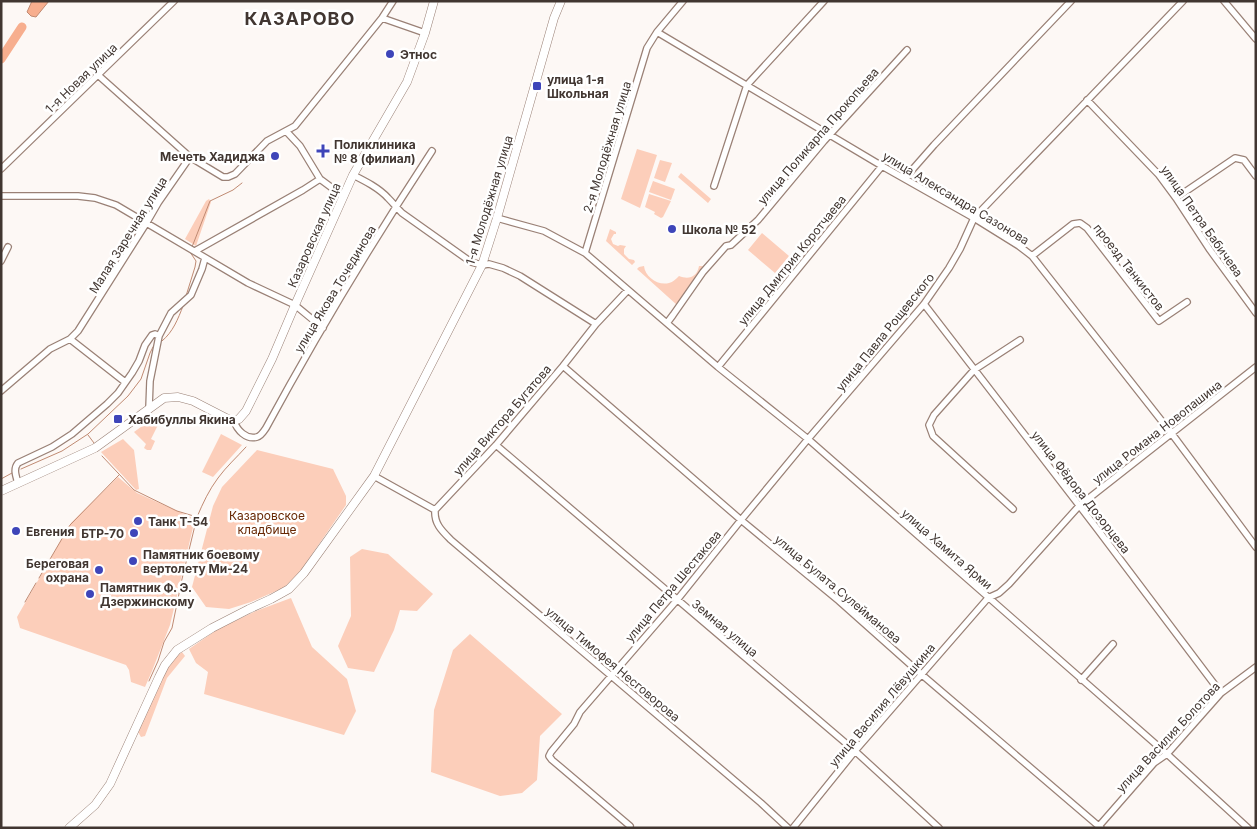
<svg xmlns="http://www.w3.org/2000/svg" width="1257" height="829" font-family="Inter,sans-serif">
  <rect width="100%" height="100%" fill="#fdf8f5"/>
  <!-- green -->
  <path fill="#fcceba" d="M637,149L657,155L640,208L621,199Z
    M660,160L672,163L665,182L654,178Z
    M681,173L711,199L708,203L678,177Z
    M653,181L675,189L671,200L649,192Z
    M649,194L671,201L663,217L661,218L654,214L655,212L645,207Z
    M209,199L211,202L196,246L185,239L206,201Z
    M610,229L616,232V234H614L611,239L613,244L618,246L620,245L626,246L624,249V254L629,259L634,260L635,262L632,265L606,241Z
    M762,233L789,256L775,273L748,250Z
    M644,266C645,277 658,286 669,283C673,282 676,279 679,276C689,280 697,277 699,266H703L677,305L637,269L639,267Z
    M156,416L163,423L162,425L159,423L151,439L155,441L151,450H147L144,448L146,444L134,432Z
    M221,434L242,445L213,477L202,472Z
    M123,439L134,450L139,489L136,490L101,452Z
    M257,450L333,469L346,496V505L297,576L283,588L251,602L229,609L206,607L192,587L213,506L222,487Z
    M118,477L137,493L195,519L170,625L152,671L145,687L131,682L129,670L126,665L20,628L17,617L71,523Z
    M362,549L388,554L433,594L417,611L400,610L394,630L374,672L348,668L338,646L351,616L350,557Z
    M291,598L312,647L347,679L356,711L344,735L204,694L208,672L196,663L189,649L218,629L256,611Z
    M470,634L562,714L540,736L537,780L522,793L500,796L431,772L434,710L453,650Z
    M182,652L185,656L167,678L145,736L141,737L138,732L162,674L173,659Z"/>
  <!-- water -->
  <path fill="#f7ae8e" stroke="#c08a72" d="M32,1H49L36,17L31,16L27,12Z"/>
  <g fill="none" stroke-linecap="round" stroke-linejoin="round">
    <!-- stream -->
    <path stroke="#c08a72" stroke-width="1" d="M192,247L210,201L233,190L242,183
      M186,296L195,267L196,261L190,252
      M162,341C173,332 178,319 183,306
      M88,435L94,443
      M102,456L134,490L177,511L197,517L182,579L172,628L164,642L158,661L149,681
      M21,469L62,451L88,434L128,396L141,379L150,353L153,347
      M1,479L12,473
      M197,517C203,503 209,490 218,478C226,467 237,457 246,447
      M39,578L70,525L119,475
      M25,602L36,583"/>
    <!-- river -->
    <path stroke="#f7ae8e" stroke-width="9" d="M1,59L22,27"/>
    <!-- street casing -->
    <g stroke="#9a8176" stroke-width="8">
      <path id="street" d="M1224,1L1256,39
        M382,18L425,33
        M657,32L882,166L974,218L1019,246L1032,256L1172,434L1256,547
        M98,75L190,157
        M1087,100L1159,175L1176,198L1210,250L1256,313
        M286,131L300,146L320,179L343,196
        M1,169L174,1
        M353,175C365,181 379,188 388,198C393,203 397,208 402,213L471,262L482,265L489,264L503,268L520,276L596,324
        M905,178L934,145L1071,1
        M714,186L747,85L824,1
        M1,196H78L95,198L116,205L248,283L295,305L323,328
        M1176,198L1235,158L1244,160L1256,176
        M497,218L544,231L585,253L718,367L808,439L1167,754L1248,828
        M195,251L303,190L320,179
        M585,253L647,48L657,32L683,1
        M1032,256L1073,224L1080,223L1087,228L1159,321L1187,302
        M1,261L8,247
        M924,304L1095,526L1221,693
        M667,323L673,315L703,272L726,246L731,245L758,220L824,141L907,50
        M70,339L125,382
        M563,366L741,520L839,601L921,674L1101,828
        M718,367L882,166
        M1,391L50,349L70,339L78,331L147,222L158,203L190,157L223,177H228L235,174L267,141L295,126L382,18L393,1
        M149,408L150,381L159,336L171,313L191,295L202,269L205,258
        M234,421C237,430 246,440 257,437C261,436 264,431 266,428C317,334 373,241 432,151
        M496,445L855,751L939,828
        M374,476L435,510
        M18,483C16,476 13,469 18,463L52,447L72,434L107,404L118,393L132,373L139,361L145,345L152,335L155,334L159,336
        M1013,509L933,436L929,425L934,415L974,370L1020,340
        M435,510C434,524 442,531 451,540L761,803L788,828
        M435,510L496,445L563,366L596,324L628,290
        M1081,680L1113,644
        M630,826L552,760L549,756L551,752L574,724L580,712L677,600L741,520L808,439L924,304L949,268L960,249L974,218L1183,1
        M1099,826L1154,763L1167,754L1221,693L1256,667
        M793,828L855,751L988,598L999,593L1009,584L1079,506L1256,367"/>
    </g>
    <!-- secondary casing -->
    <g stroke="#9a8176" stroke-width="9">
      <path id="secondary" d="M1,491L95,448L164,398L178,397L193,401L230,420L234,421L239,419L246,411L272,359L295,305L353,175L407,82L425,33L434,1
        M69,828L95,805L110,784L159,677L165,665L177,650L212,628L249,609L271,599L289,589L304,573L374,476L482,265L497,218L554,18L561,1"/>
    </g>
    <!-- street -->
    <use href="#street" stroke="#fff" stroke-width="5.5"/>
    <!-- secondary -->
    <use href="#secondary" stroke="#fff" stroke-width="8"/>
  </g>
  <!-- markers -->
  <g fill="#3e45b9" stroke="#fff" stroke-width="2">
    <circle cx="390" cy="54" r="5"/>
    <rect x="532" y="81" width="10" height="10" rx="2.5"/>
    <path d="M320.5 143.5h5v5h5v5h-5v5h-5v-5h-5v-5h5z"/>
    <circle cx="275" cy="156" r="5"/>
    <circle cx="672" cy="229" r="5"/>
    <rect x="113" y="414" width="10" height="10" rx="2.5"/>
    <circle cx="138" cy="521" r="5"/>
    <circle cx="16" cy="531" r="5"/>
    <circle cx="134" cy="533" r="5"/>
    <circle cx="133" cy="561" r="5"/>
    <circle cx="99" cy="570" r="5"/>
    <circle cx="90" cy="594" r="5"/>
  </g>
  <g text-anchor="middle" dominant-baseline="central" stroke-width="5" stroke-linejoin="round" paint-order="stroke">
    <!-- poi labels -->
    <g font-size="12" font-weight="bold" fill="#413631" stroke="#fff" text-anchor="start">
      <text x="400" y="54">Этнос</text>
      <text x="547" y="79">улица 1-я<tspan x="547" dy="14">Школьная</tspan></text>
      <text x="334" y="144">Поликлиника<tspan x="334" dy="14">№ 8 (филиал)</tspan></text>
      <text x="265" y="156" text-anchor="end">Мечеть Хадиджа</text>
      <text x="682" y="229">Школа № 52</text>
      <text x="128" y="419">Хабибуллы Якина</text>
      <text x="148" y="521">Танк Т-54</text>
      <text x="26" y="531">Евгения</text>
      <text x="124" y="533" text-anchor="end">БТР-70</text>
      <text x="143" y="554">Памятник боевому<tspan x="143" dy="14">вертолету Ми-24</tspan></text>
      <text x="89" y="563" text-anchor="end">Береговая<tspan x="89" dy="14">охрана</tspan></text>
      <text x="100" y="587">Памятник Ф. Э.<tspan x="100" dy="14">Дзержинскому</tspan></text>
    </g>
    <!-- street labels -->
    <g font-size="12" fill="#413631" stroke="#fff">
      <text transform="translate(81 78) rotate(-44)">1-я Новая улица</text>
      <text transform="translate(818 136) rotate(-49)">улица Поликарпа Прокопьева</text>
      <text transform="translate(607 147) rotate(-73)">2-я Молодёжная улица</text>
      <text transform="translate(956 198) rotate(31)">улица Александра Сазонова</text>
      <text transform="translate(489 200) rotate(-73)">1-я Молодёжная улица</text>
      <text transform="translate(1202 221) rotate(55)">улица Петра Бабичева</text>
      <text transform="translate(128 235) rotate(-58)">Малая Заречная улица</text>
      <text transform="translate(314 235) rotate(-66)">Казаровская улица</text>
      <text transform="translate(792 260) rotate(-51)">улица Дмитрия Коротчаева</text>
      <text transform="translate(1129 267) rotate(52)">проезд Танкистов</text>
      <text transform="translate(335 289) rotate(-59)">улица Якова Точединова</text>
      <text transform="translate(885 332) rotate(-51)">улица Павла Рощевского</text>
      <text transform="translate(502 420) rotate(-49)">улица Виктора Бугатова</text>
      <text transform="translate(1157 432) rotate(-38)">улица Романа Новопашина</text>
      <text transform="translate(1081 492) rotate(52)">улица Фёдора Дозорцева</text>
      <text transform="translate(947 549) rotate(41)">улица Хамита Ярми</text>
      <text transform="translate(673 586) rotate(-50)">улица Петра Шестакова</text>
      <text transform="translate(838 589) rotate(40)">улица Булата Сулейманова</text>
      <text transform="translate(725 628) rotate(40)">Земная улица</text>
      <text transform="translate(613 664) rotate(40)">улица Тимофея Несговорова</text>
      <text transform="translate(882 705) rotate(-50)">улица Василия Лёвушкина</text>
      <text transform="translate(1168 737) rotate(-47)">улица Василия Болотова</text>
    </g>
    <!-- park labels -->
    <g font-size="12" fill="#672703" stroke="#fff">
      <text x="267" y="515">Казаровское<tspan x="267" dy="14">кладбище</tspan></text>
    </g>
    <!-- district labels -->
    <g font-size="18" font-weight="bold" letter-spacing="1" fill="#413631" stroke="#fff">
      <text x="300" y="18">КАЗАРОВО</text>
    </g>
  </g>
  <!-- border -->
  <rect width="1257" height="829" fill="none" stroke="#413631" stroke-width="5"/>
</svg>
